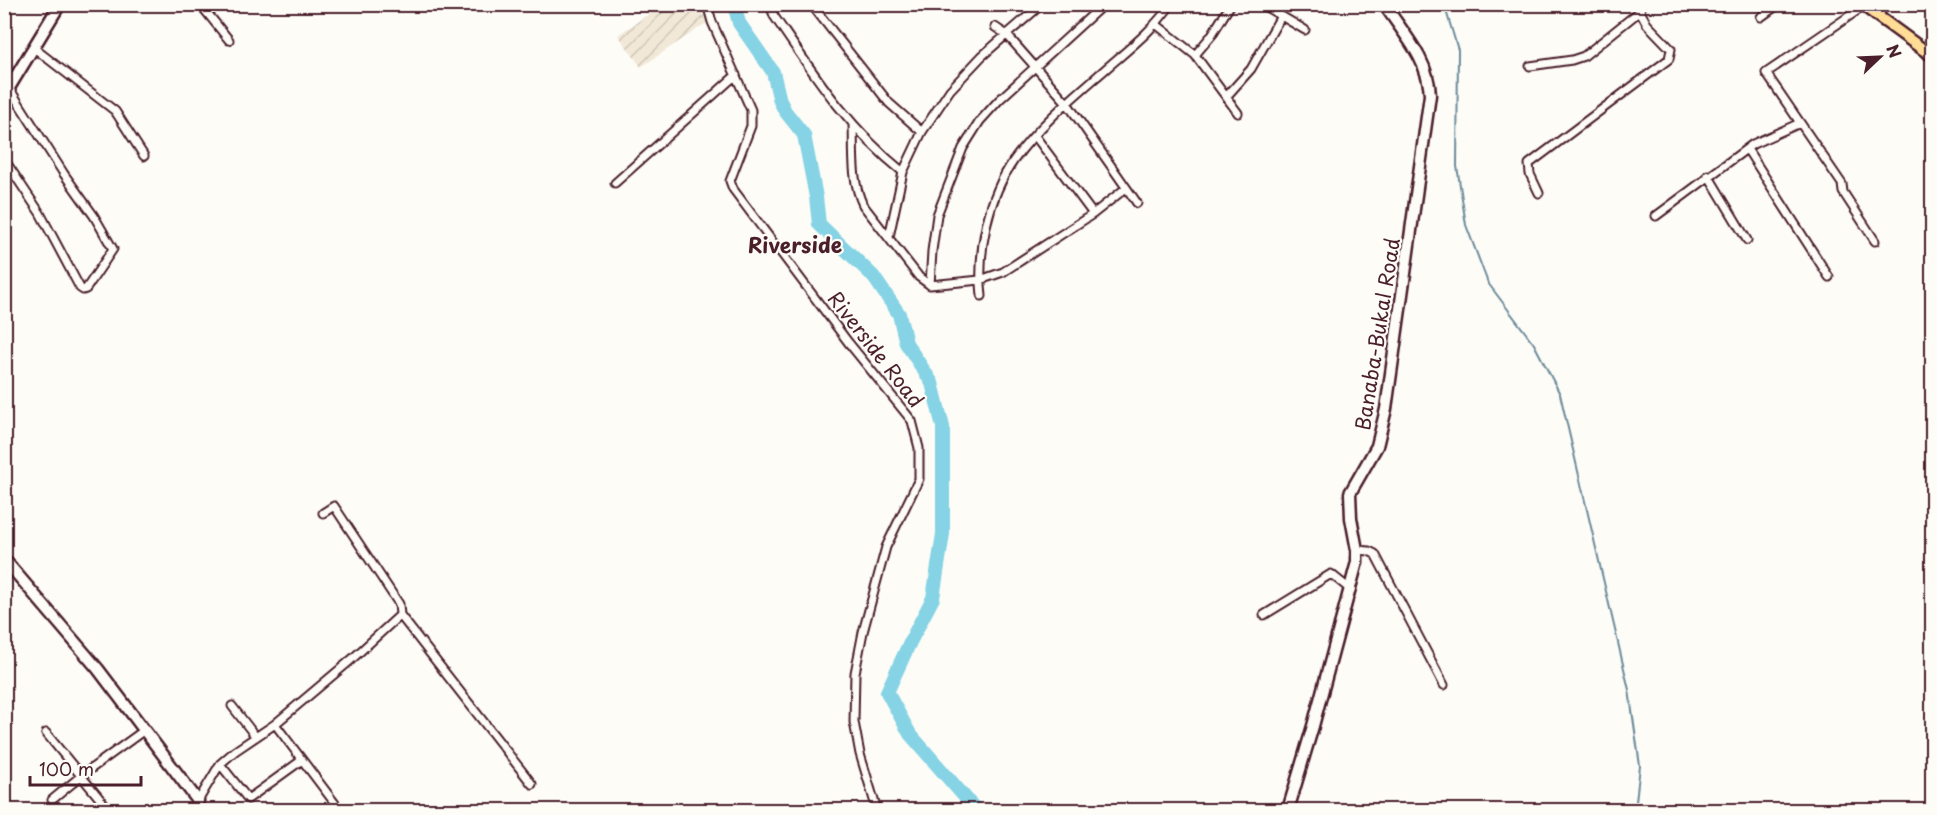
<svg xmlns="http://www.w3.org/2000/svg" width="1937" height="815" font-family="'Playpen Sans',sans-serif">
  <defs>
    <pattern id="industrial-furrows" width="10" height="10" patternUnits="userSpaceOnUse" patternTransform="scale(1.5)"><rect width="10" height="10" fill="#f1e8d7"/><path d="M-1 1l2-2M0 10L10 0M9 11l2-2" fill="none" stroke="#d0c7b9"/></pattern>
  </defs>
  <rect width="100%" height="100%" fill="#fdfcf7"/>
  <filter id="ink" filterUnits="userSpaceOnUse"><feTurbulence type="fractalNoise" baseFrequency=".0167" numOctaves="2"/><feDisplacementMap in="SourceGraphic" scale="12" xChannelSelector="R" yChannelSelector="G"/><feConvolveMatrix kernelMatrix="1 2 1 2 8 2 1 2 1" color-interpolation-filters="sRGB"/></filter>
  <g filter="url(#ink)">
    <!-- industrial -->
    <path fill="url(#industrial-furrows)" d="M662,5H698L708,22L641,67L618,35Z"/>
    <g fill="none" stroke-linecap="round" stroke-linejoin="round">
      <!-- stream -->
      <path stroke="#6d8b9a" stroke-width="2" d="M1444,4L1458,50L1457,166L1466,225L1488,283L1534,344L1560,394L1629,690L1640,766L1635,810"/>
      <!-- river -->
      <path stroke="#85d3e4" stroke-width="14" d="M734,4L739,23L773,72L780,101L785,111L804,135L816,197L819,224L873,276L899,314L906,343L932,383L943,427V534L933,598L910,642L887,692L910,734L976,810"/>
      <!-- street casing -->
      <g stroke="#4a1f2b" stroke-width="11">
        <path id="street" d="M200,4L229,40
          M707,4L712,22L751,110V126L730,181L733,189L848,342L912,421L919,448V479L886,547L863,632L855,673L854,722L860,754L877,810
          M770,4L774,16C813,73 848,128 903,172
          M811,4L889,103L922,132
          M1261,4L1305,30
          M1864,6L1766,73L1842,184L1843,192L1875,241
          M1761,17L1779,4
          M1157,25L1195,55L1238,113
          M995,27L1007,35L1067,103L1137,203
          M34,48L115,111L144,156
          M1195,55L1211,36L1231,4
          M1530,66L1572,60L1584,56L1640,11
          M1226,97L1251,69L1281,16
          M853,125C854,151 851,181 863,205L919,277L930,285L980,280L1003,272L1093,214L1126,188
          M1035,136L1093,214
          M1747,149L1829,277
          M4,159L40,213L80,288L83,290L86,289L113,249L94,216L64,174L9,88
          M1708,175L1747,240
          M615,183L736,75
          M1539,193L1530,174L1529,164L1669,59L1671,49L1647,24L1640,11L1642,4
          M1656,216L1753,144L1800,123
          M889,237L903,172L922,132L950,90L982,56L1042,4
          M930,285L932,251L937,215L963,148L980,121L999,100L1104,4
          M982,296C977,251 988,197 1014,160C1040,124 1076,95 1109,66C1131,47 1154,29 1171,4
          M323,513L334,506L399,604L400,615L532,784
          M1357,550L1369,551L1375,554L1444,685
          M1264,615L1331,574L1351,590
          M232,706L256,737
          M275,724L340,810
          M46,733L109,810
          M220,764L248,799L302,760
          M52,800L81,776L143,731
          M198,801L220,764L235,751L275,724L351,660L400,615"/>
      </g>
      <!-- secondary casing -->
      <g stroke="#4a1f2b" stroke-width="15">
        <path id="secondary" d="M1878,16L1881,4
          M4,96L60,4
          M4,559L98,669L198,801L194,810
          M1288,810L1313,726L1357,562V550L1351,518L1350,493L1377,446L1386,409L1430,95C1429,60 1403,33 1384,4"/>
      </g>
      <!-- primary casing -->
      <g stroke="#4a1f2b" stroke-width="15">
        <path id="primary" d="M1861,4L1932,56"/>
      </g>
      <!-- street -->
      <use href="#street" stroke="#fdfcf7" stroke-width="7"/>
      <!-- secondary -->
      <use href="#secondary" stroke="#fdfcf7" stroke-width="10"/>
      <!-- primary -->
      <use href="#primary" stroke="#ffdd96" stroke-width="10"/>
    </g>
  </g>
  <g text-anchor="middle" dominant-baseline="central" stroke-width="4.5" stroke-linejoin="round" paint-order="stroke">
    <!-- street labels -->
    <g font-size="20" fill="#4a1f2b" stroke="#fdfcf7">
      <text transform="translate(1377 334) rotate(-81)">Banaba-Bukal Road</text>
      <text transform="translate(876 349) rotate(52)">Riverside Road</text>
    </g>
    <!-- neighbourhood labels -->
    <g font-size="21" font-weight="bold" fill="#4a1f2b" stroke="#fdfcf7">
      <text x="795" y="244">Riverside</text>
    </g>
  </g>
  <!-- margin -->
  <rect width="1937" height="815" fill="none" stroke="#fdfcf7" stroke-width="24"/>
  <rect x="12" y="12" width="1913" height="791" fill="none" stroke="#4a1f2b" stroke-width="2" filter="url(#ink)"/>
  <!-- north arrow -->
  <g transform="translate(1880 57) rotate(67)" stroke="#fdfcf7" stroke-width="4.5" paint-order="stroke">
  <path d="M0-4.5L10 22L0 15L-10 22Z" fill="#4a1f2b"/>
  <text y="-9" font-size="16" font-weight="bold" text-anchor="middle" fill="#4a1f2b">N</text>
  </g>
  <!-- scale -->
  <path d="M30 776v9h111v-9" fill="none" stroke="#4a1f2b" stroke-width="3"/>
  <text x="39" y="776" font-size="18" fill="#4a1f2b" stroke="#fdfcf7" stroke-width="4.5" paint-order="stroke">100 m</text>
</svg>
